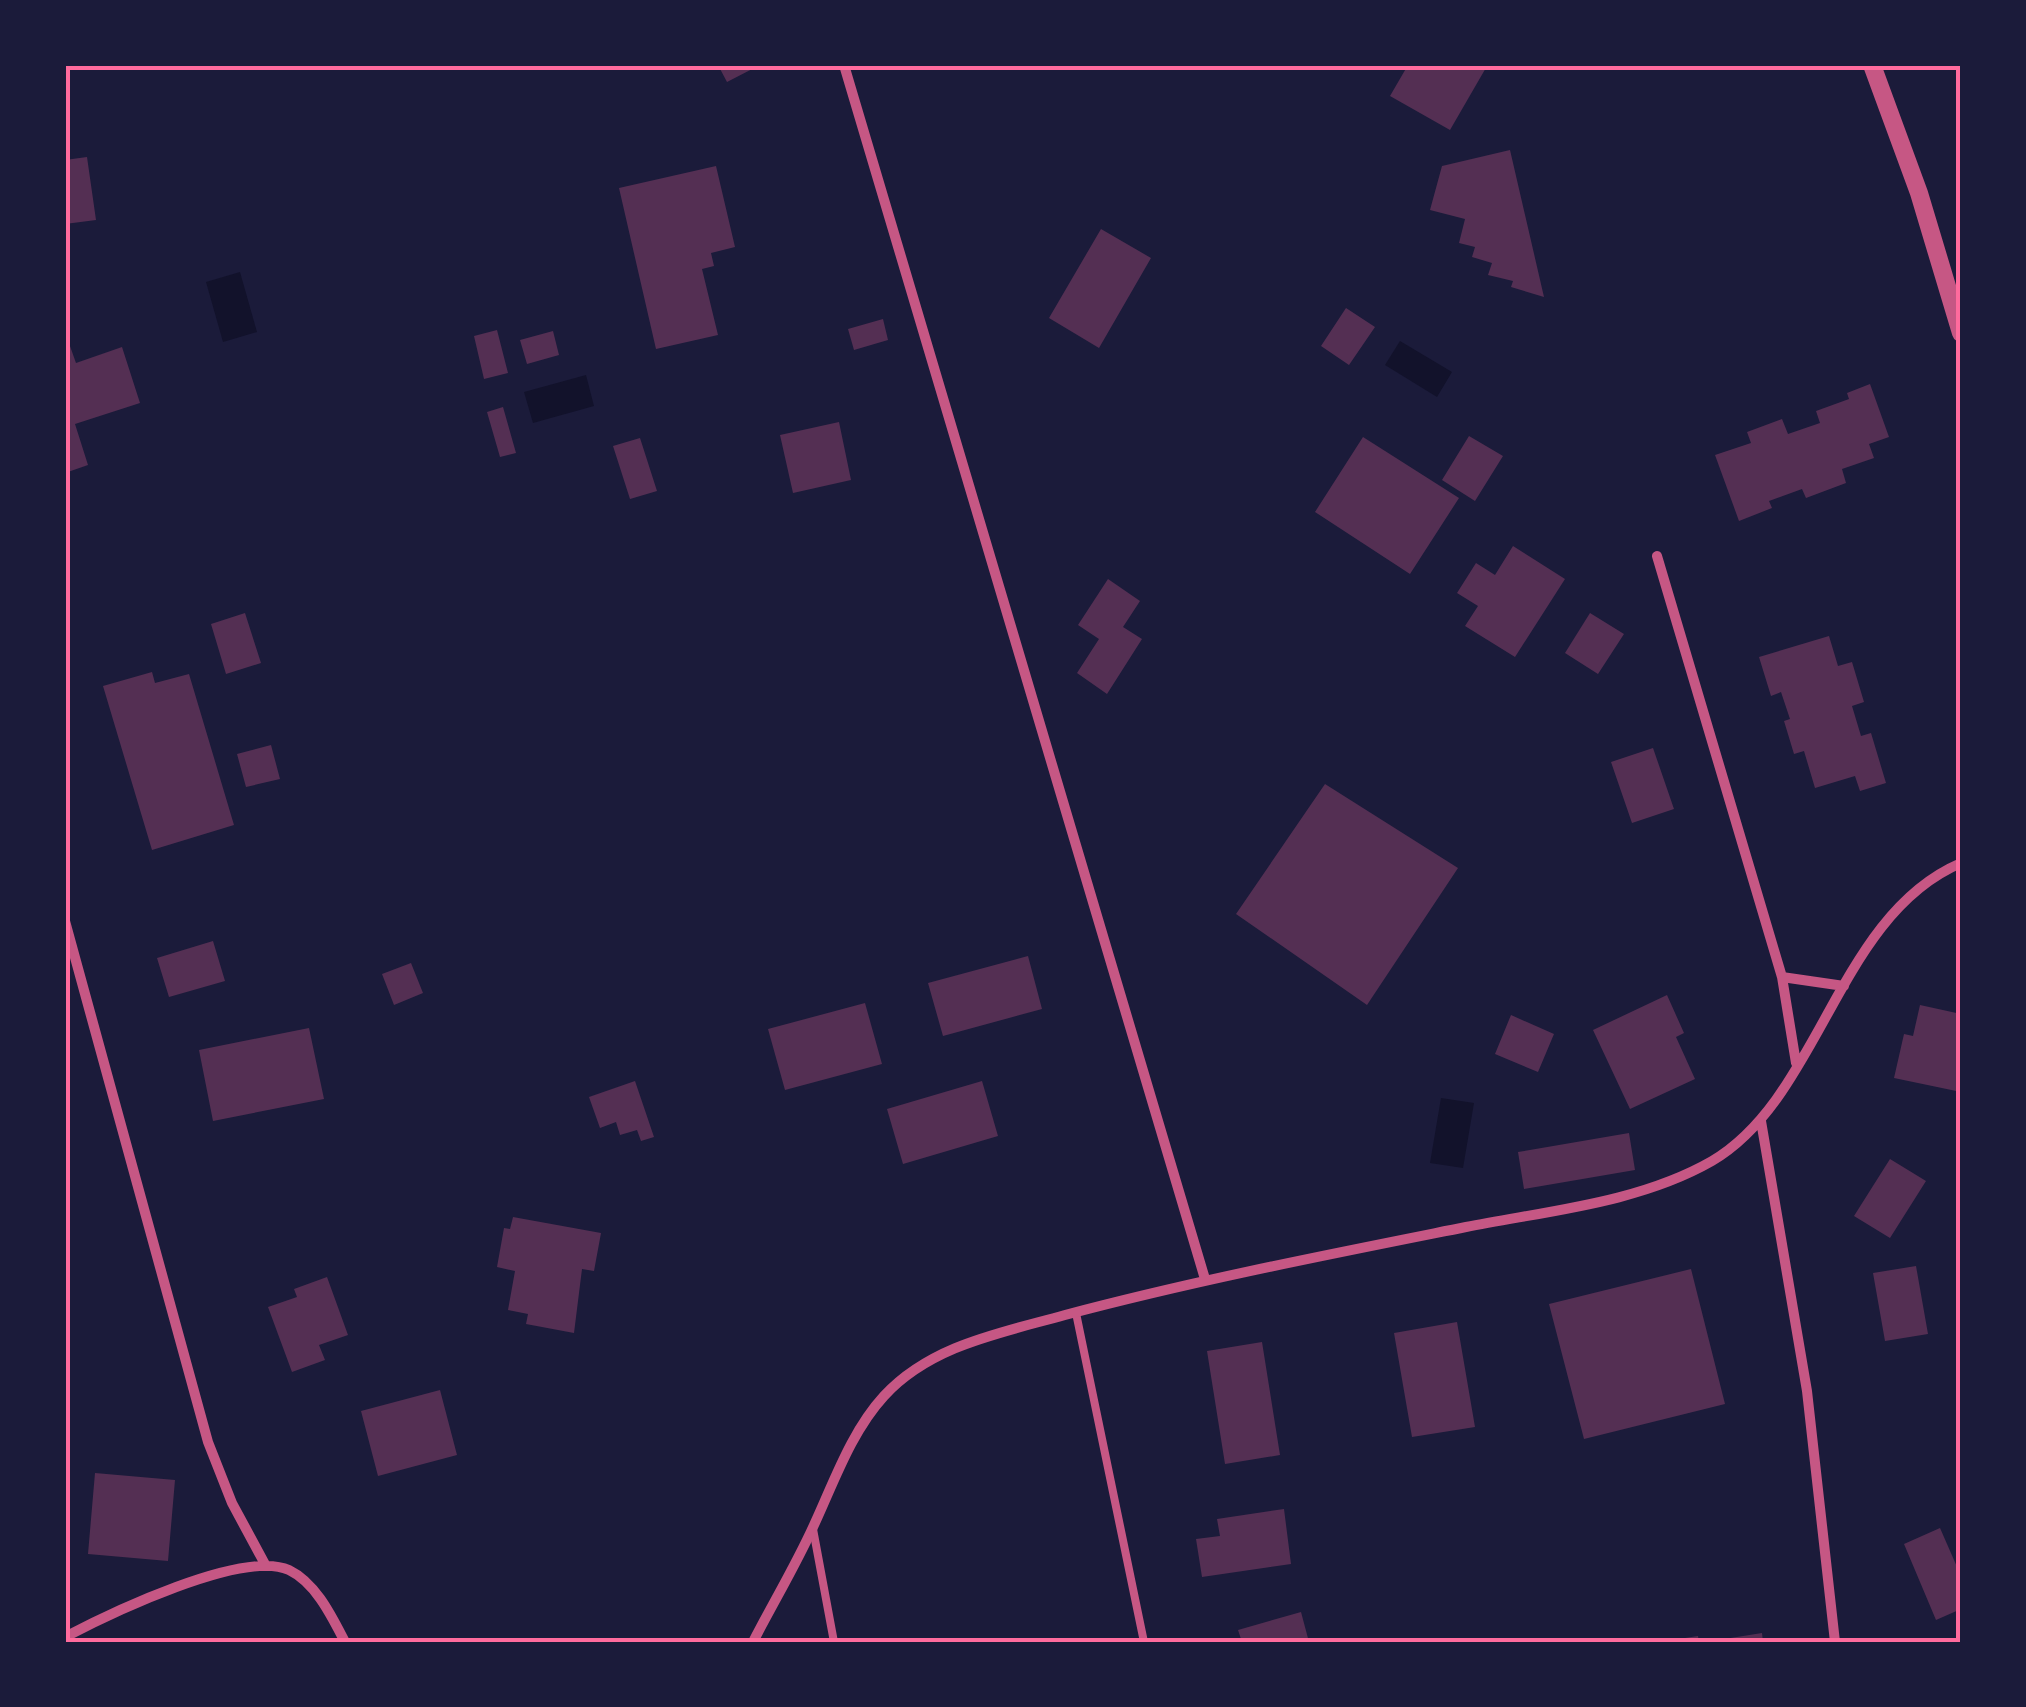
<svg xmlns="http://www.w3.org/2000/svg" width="2026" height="1707" font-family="Literata,serif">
  <rect width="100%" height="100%" fill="#1b1b3a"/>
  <!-- water -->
  <path fill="#12122b" d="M240,272L257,332L223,342L206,282Z
    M1400,341L1452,372L1437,397L1385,365Z
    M586,375L594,406L533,423L524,392Z
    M1441,1098L1474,1103L1463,1168L1430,1163Z"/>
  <!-- building -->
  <path fill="#542f53" d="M718,65H760L727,82Z
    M1408,65H1484L1487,66L1450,130L1390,96Z
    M1510,150L1544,297L1511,287L1513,281L1488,275L1492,263L1472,257L1475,247L1459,243L1465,219L1430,210L1442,166Z
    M87,157L96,220L65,224V160Z
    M716,166L735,247L711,253L714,266L702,269L718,335L656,349L619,188Z
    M1101,229L1151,258L1099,348L1049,318Z
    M1346,308L1375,327L1349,365L1321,346Z
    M883,319L888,340L854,350L848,329Z
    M497,330L508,373L484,379L474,336Z
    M553,331L559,355L527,364L520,340Z
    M65,332L76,363L122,347L140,403L75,424L88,465L65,473Z
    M1870,384L1889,437L1869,444L1874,458L1842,469L1846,483L1806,498L1802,489L1769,501L1772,508L1739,521L1715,455L1751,443L1747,432L1782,419L1788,434L1820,423L1816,411L1849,399L1847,393Z
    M503,407L516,453L500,457L487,412Z
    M839,422L851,480L793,493L780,435Z
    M1469,436L1503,456L1475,501L1442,480Z
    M1363,437L1459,498L1410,574L1315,512Z
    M640,438L657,491L630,499L613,446Z
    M1513,546L1565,579L1515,657L1465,626L1478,606L1457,593L1476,563L1495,575Z
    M1108,579L1140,601L1123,627L1142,639L1107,694L1077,673L1099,639L1078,625Z
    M245,613L261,663L226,674L211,624Z
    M1590,613L1624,634L1598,674L1565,653Z
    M1829,636L1838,666L1852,662L1864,702L1852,706L1861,736L1871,733L1886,783L1860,791L1855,776L1815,788L1804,751L1794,754L1784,721L1790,719L1781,692L1771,696L1759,657Z
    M152,672L155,683L189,674L234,825L152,850L103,686Z
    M271,745L280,779L246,787L237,754Z
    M1653,748L1674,809L1632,823L1611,762Z
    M1325,784L1458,868L1367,1005L1236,914Z
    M213,941L225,981L169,997L157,958Z
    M1028,956L1042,1009L943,1036L928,983Z
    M411,963L423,993L394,1005L382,974Z
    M1667,995L1684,1033L1676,1037L1695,1079L1630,1109L1593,1030Z
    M865,1003L882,1064L785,1090L768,1029Z
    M1920,1005L1961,1014V1092L1894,1078L1904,1034L1913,1036Z
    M1511,1015L1554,1034L1538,1072L1495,1054Z
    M309,1028L324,1099L213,1121L199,1050Z
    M635,1081L654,1137L641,1141L637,1130L620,1135L616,1122L600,1128L589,1097Z
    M982,1081L998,1136L903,1164L887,1109Z
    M1629,1133L1635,1170L1524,1189L1518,1152Z
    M1890,1159L1926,1181L1890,1238L1854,1216Z
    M513,1217L601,1233L594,1271L582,1269L574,1333L526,1324L528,1314L508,1310L515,1271L497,1267L504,1228L510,1229Z
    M1916,1266L1928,1334L1885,1341L1873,1273Z
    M1691,1269L1725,1404L1584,1439L1549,1304Z
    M327,1277L348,1335L319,1345L325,1360L292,1372L268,1307L297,1297L294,1289Z
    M1457,1322L1475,1427L1412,1437L1394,1333Z
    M1262,1342L1280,1455L1225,1464L1207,1351Z
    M440,1390L457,1455L378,1476L361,1411Z
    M95,1473L175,1480L168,1561L88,1554Z
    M1284,1509L1291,1564L1202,1577L1196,1539L1220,1536L1217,1519Z
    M1940,1528L1961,1576V1609L1936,1620L1904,1544Z
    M1301,1612L1309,1642H1242L1238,1630Z
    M1762,1633L1763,1642H1718V1640Z
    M1698,1636L1699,1642H1672V1640Z"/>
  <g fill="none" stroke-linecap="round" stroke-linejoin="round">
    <!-- service -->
    <path stroke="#c65784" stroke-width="8" d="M1076,1313L1144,1642
      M813,1529L834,1642"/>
    <!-- minor -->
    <path stroke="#c65784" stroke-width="10" d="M844,65L1205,1279
      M1657,556L1782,977L1844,986
      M65,921L208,1442L232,1503L266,1566
      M1782,977L1796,1063
      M1761,1121L1807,1391L1835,1642
      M65,1637C109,1614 243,1549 289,1570C316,1583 332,1617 345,1642
      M753,1642C773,1603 796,1565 814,1525C834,1482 851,1432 884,1396C931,1345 1001,1333 1065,1315C1197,1280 1331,1254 1466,1227C1546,1211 1639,1203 1712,1161C1821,1097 1837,916 1961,863"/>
    <!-- tertiary -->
    <path stroke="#c65784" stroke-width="18" d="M1872,65L1919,193L1961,333"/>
  </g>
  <!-- border -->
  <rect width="2026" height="1707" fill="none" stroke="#1b1b3a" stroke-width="135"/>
  <rect x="68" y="68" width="1890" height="1572" fill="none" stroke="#ff6b9d" stroke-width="4"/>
</svg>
